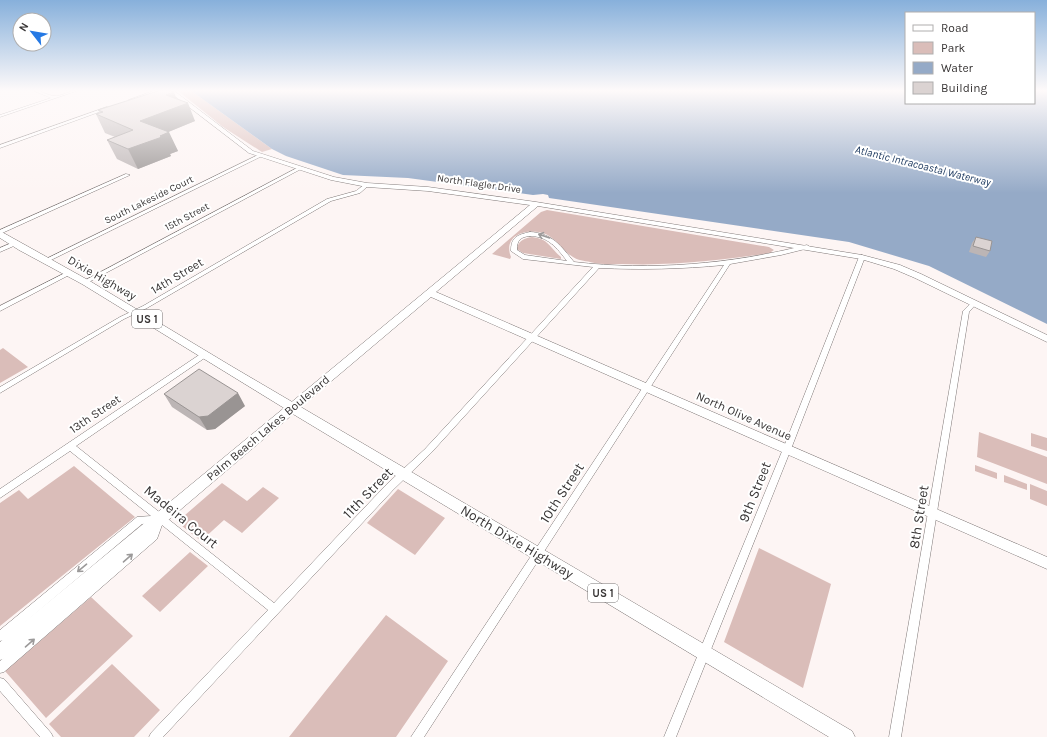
<svg xmlns="http://www.w3.org/2000/svg" width="1047" height="737" font-family="Karla,sans-serif">
  <rect width="100%" height="100%" fill="#fdf5f4"/>
  <!-- green -->
  <path fill="#dabdb9" d="M177,90H190L272,149L262,152L223,127Z
    M547,210L769,247L774,250L771,252L772,253C722,260 673,266 623,264C613,264 600,265 590,262C585,261 577,260 573,257C560,249 555,235 539,232C523,229 503,237 511,257L510,259L492,254L541,212Z
    M532,237C549,239 549,247 561,257V259L523,253L517,249C518,241 524,238 532,237Z
    M3,348L28,367L0,383V350Z
    M979,432L1047,457V484L977,457Z
    M1031,433L1047,438V451L1031,446Z
    M975,465L997,473V479L975,471Z
    M74,466L135,517L0,626V503L19,490L28,499Z
    M1004,475L1027,484V490L1004,482Z
    M222,483L247,501L263,487L279,498L242,533L224,520L201,541L177,522Z
    M1030,484L1047,491V506L1030,499Z
    M398,489L445,518L415,555L367,523Z
    M759,548L831,584L803,688L724,642Z
    M190,552L208,566L160,612L142,596Z
    M91,597L133,636L46,718L5,671Z
    M386,615L448,661L396,737H289Z
    M112,664L160,710L134,737H61L49,724Z"/>
  <!-- water -->
  <path fill="#95aac7" d="M190,90H906V103H1034V90H1047V324L929,266L849,242L549,198L548,195L543,194L533,195L408,178L343,175L286,156L272,149Z"/>
  <g fill="none" stroke-linecap="round" stroke-linejoin="round">
    <!-- street casing -->
    <g stroke="#7e7776" stroke-width="1">
      <path id="street" d="M32,90C40,90 46,95 54,96C61,97 70,90 79,90L0,117V115L51,98Z
        M156,90H161L132,101L129,100Z
        M107,107L110,108L0,148V145Z
        M258,155L262,156L47,262L45,263L42,261Z
        M297,168L301,169L87,283H83L82,282Z
        M126,174L130,175L0,234V230Z
        M365,184L369,185L360,193L331,201L147,308L124,319L0,393V387L120,317L143,306L327,199L356,191Z
        M530,232C552,233 561,246 574,262C652,271 731,264 807,245L810,247L809,248L781,255L730,264L424,737H411L724,265C682,269 641,270 599,268L431,453L393,490L163,737H149L151,733L268,610L162,525L157,539L4,672L0,673V661L150,533L154,523L142,524L4,640L0,641V630L137,517L151,516L70,451L0,498V489L202,353H206L207,355L206,357L76,446L274,603L387,484L425,449L593,267L523,259L511,251C511,237 517,235 530,232ZM530,236C548,236 557,248 567,261L525,255L517,250C517,240 520,237 530,236Z
        M14,242L16,243V245L0,252V248Z
        M862,255L865,257L791,449L676,737H664L783,449L859,257Z
        M69,271L71,272V274L0,311V306Z
        M973,302L976,304L969,312L901,737H889L963,311L971,303Z
        M0,678L4,679L51,733L53,737H40L0,691Z"/>
    </g>
    <!-- secondary casing -->
    <g stroke="#7e7776" stroke-width="1">
      <path id="secondary" d="M167,90H173L253,151L334,177L367,183L428,187L536,202L862,255L900,265L921,274L1047,335V342L915,278L894,269L861,259L538,206L436,292L1047,557V569L431,297L296,411H288L287,408L288,405L530,205L428,191L367,187L331,180L249,153Z"/>
    </g>
    <!-- primary casing -->
    <g stroke="#7e7776" stroke-width="1">
      <path id="primary" d="M0,231L88,280L231,366L852,731L855,737H829L293,414L6,658L0,660V642L284,408L82,284L19,250L0,238Z"/>
    </g>
    <!-- street -->
    <use href="#street" fill="#fff" fill-rule="evenodd"/>
    <!-- secondary -->
    <use href="#secondary" fill="#fff" fill-rule="evenodd"/>
    <!-- primary -->
    <use href="#primary" fill="#fff" fill-rule="evenodd"/>
  </g>
  <!-- wall -->
  <path fill="#bcb5b5" d="M176,99L195,121L168,132L178,151L170,154L171,156L138,169L117,159L107,140L115,137L105,133L96,114L100,113L98,110Z
    M976,237L990,251L986,257L969,252L972,243Z
    M164,394L245,406L215,429L207,430L172,407Z"/>
  <!-- shaded-wall -->
  <path fill="#999493" d="M174,92L179,106L188,103L195,121L149,140L140,121L166,95Z
    M169,132L178,151L170,154L171,156L138,169L128,149Z
    M238,393L245,406L215,429L207,430L199,417Z"/>
  <!-- building -->
  <path fill="#dbd3d2" stroke="#999493" d="M161,90H167L174,92L166,95L188,103L140,121L169,132L160,136L162,137L128,149L107,140L133,130L96,114L103,112L98,110Z
    M976,237L992,241L990,251L973,246Z
    M199,369L238,393L208,416L199,417L164,394Z"/>
  <!-- one-way arrows -->
  <defs><path id="oneway-shaft" d="M-6 0H5M1.5-3L5.5 0L1.5 3" fill="none" stroke-width="1.6" stroke-linecap="round" stroke-linejoin="round"/></defs>
  <g stroke="#9c9a9a">
    <use href="#oneway-shaft" transform="translate(544 236) rotate(-161)"/>
    <use href="#oneway-shaft" transform="translate(128 558) rotate(-41)"/>
    <use href="#oneway-shaft" transform="translate(82 568) rotate(140)"/>
    <use href="#oneway-shaft" transform="translate(30 643) rotate(-41)"/>
  </g>
  <!-- sky -->
  <linearGradient id="sky" x2="0" y2="1"><stop stop-color="#87b0db"/><stop offset="0.47" stop-color="#fefafa"/><stop offset="1" stop-color="#fefafa" stop-opacity="0"/></linearGradient>
  <rect width="1047" height="193" fill="url(#sky)"/>
  <g text-anchor="middle" dominant-baseline="central" stroke-width="4" stroke-linejoin="round" paint-order="stroke">
    <!-- far-street labels -->
    <g font-size="10" fill="#383535" stroke="#fff">
      <text transform="translate(479 184) rotate(8)">North Flagler Drive</text>
      <text transform="translate(149 200) rotate(-26)">South Lakeside Court</text>
      <text transform="translate(187 217) rotate(-28)">15th Street</text>
    </g>
    <!-- far-water labels -->
    <g font-size="11" font-style="italic" fill="#17345b" stroke="#fff">
      <text transform="translate(923 166) rotate(14)">Atlantic Intracoastal Waterway</text>
    </g>
    <!-- shield labels -->
    <g fill="#fff" stroke="#747272" stroke-width="1">
      <rect x="132" y="310" width="30" height="18" rx="3"/>
      <rect x="588" y="584" width="30" height="18" rx="3"/>
    </g>
    <g font-size="11" font-weight="bold" fill="#383535">
      <text x="147" y="319">US 1</text>
      <text x="603" y="593">US 1</text>
    </g>
    <!-- street labels -->
    <g font-size="12" fill="#383535" stroke="#fff">
      <text transform="translate(177 276) rotate(-31)">14th Street</text>
      <text transform="translate(102 278) rotate(30)">Dixie Highway</text>
      <text transform="translate(95 414) rotate(-34)">13th Street</text>
      <text transform="translate(744 416) rotate(24)">North Olive Avenue</text>
      <text transform="translate(268 428) rotate(-40)">Palm Beach Lakes Boulevard</text>
    </g>
    <!-- near-street labels -->
    <g font-size="14" fill="#383535" stroke="#fff">
      <text transform="translate(755 492) rotate(-68)">9th Street</text>
      <text transform="translate(368 493) rotate(-46)">11th Street</text>
      <text transform="translate(562 493) rotate(-57)">10th Street</text>
      <text transform="translate(181 517) rotate(39)">Madeira Court</text>
      <text transform="translate(919 517) rotate(-81)">8th Street</text>
      <text transform="translate(517 542) rotate(31)">North Dixie Highway</text>
    </g>
  </g>
  <!-- legend -->
  <rect x="905" y="12" width="130" height="92" fill="#ffffff" stroke="#afaeae"/>
  <rect x="913" y="25" width="20" height="6" fill="#ffffff" stroke="#afaeae"/>
  <text x="941" y="32" font-size="12" fill="#383535">Road</text>
  <rect x="913" y="42" width="20" height="12" fill="#dabdb9" stroke="#afaeae"/>
  <text x="941" y="52" font-size="12" fill="#383535">Park</text>
  <rect x="913" y="62" width="20" height="12" fill="#95aac7" stroke="#afaeae"/>
  <text x="941" y="72" font-size="12" fill="#383535">Water</text>
  <rect x="913" y="82" width="20" height="12" fill="#dbd3d2" stroke="#afaeae"/>
  <text x="941" y="92" font-size="12" fill="#383535">Building</text>
  <!-- north arrow -->
  <g transform="translate(32 32) rotate(301)"><circle r="19" fill="#ffffff" stroke="#afaeae"/>
  <path d="M0-3L7 15L0 10L-7 15Z" fill="#2579e4"/>
  <text y="-6" font-size="11" font-weight="bold" text-anchor="middle" fill="#383535">N</text>
  </g>
</svg>
